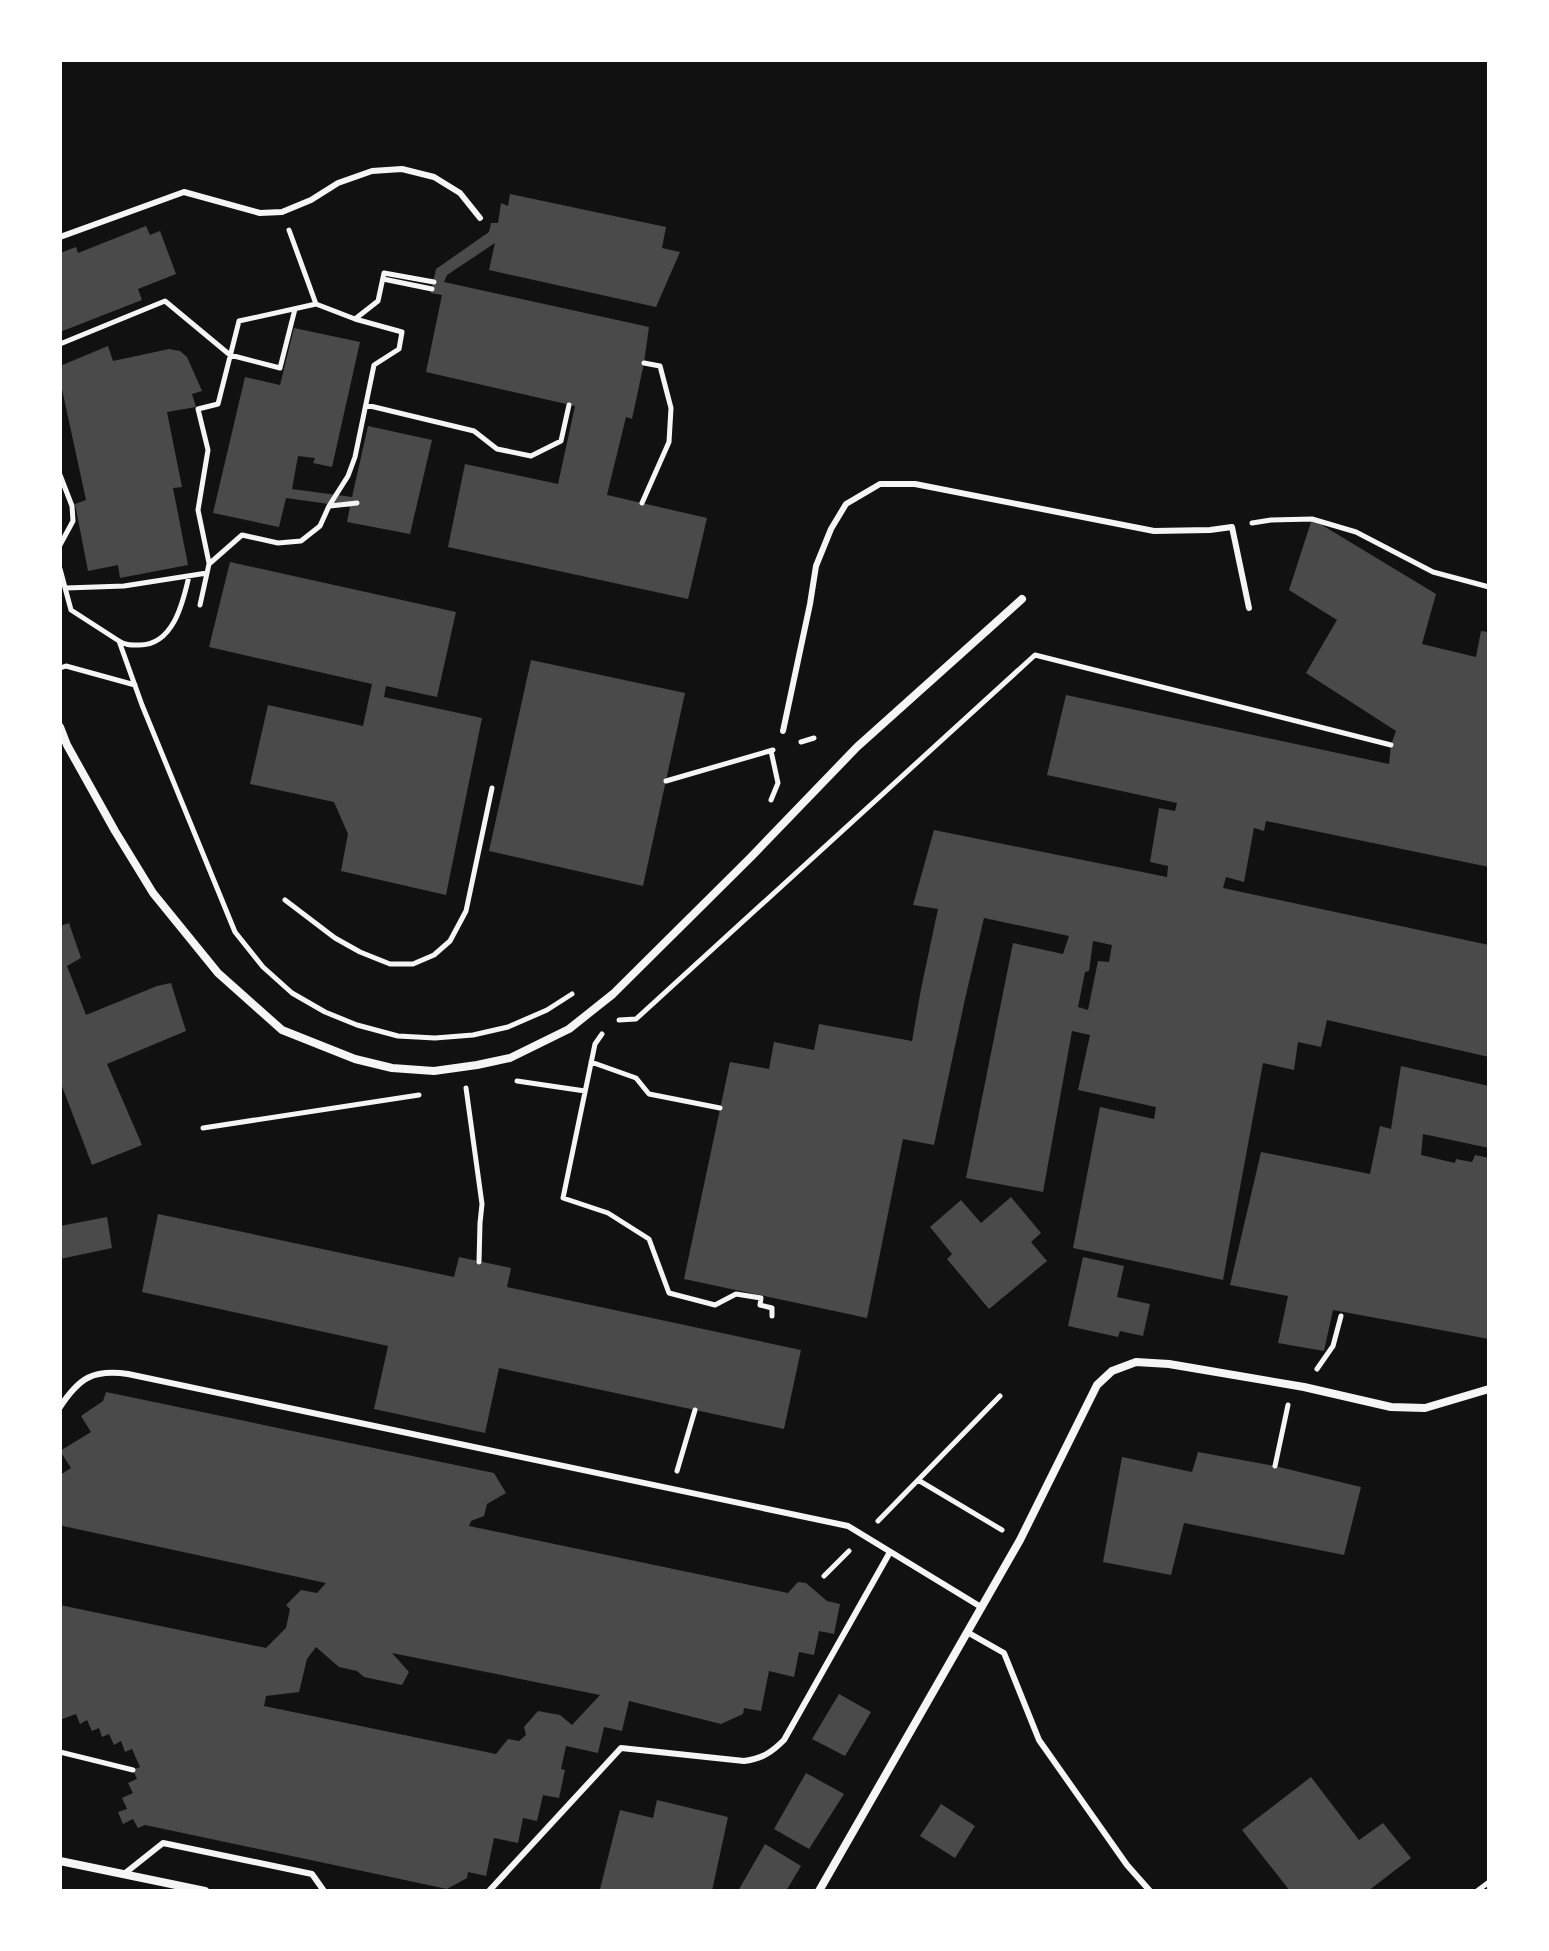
<svg xmlns="http://www.w3.org/2000/svg" width="1549" height="1951" font-family="'Varela Round',sans-serif">
  <rect width="100%" height="100%" fill="#111"/>
  <!-- building -->
  <path fill="#4a4a4a" fill-rule="evenodd" d="M510,194L666,227L662,248L680,252L656,307L489,270L495,243L447,275L444,282L649,327L644,363L632,419L626,417L607,495L707,518L688,599L448,547L465,464L558,484L575,406L426,372L442,295L431,293L436,269L489,232L491,223H498L501,203L508,206Z
    M146,226L150,235L160,231L176,274L138,289L142,300L60,332V253L76,247L78,253Z
    M294,328L360,342L332,467L313,463L315,458L298,456L292,489L352,497L368,426L432,440L410,534L347,522L350,507L286,498L279,527L213,513L245,377L280,385Z
    M108,346L113,361L169,349L180,351L187,357L202,391L192,394L196,407L167,412L182,487L173,488L188,565L120,578L118,565L88,571L75,504L86,500L60,380V366Z
    M1312,519L1436,594L1422,644L1476,657L1481,631L1489,632V867L1266,821L1264,831L1254,828L1244,882L1226,877L1223,888L1489,945V1057L1327,1020L1321,1047L1298,1042L1294,1070L1263,1063L1223,1280L1073,1248L1100,1107L1154,1119L1156,1107L1078,1090L1090,1035L1072,1031L1043,1192L966,1178L1013,943L1063,954L1069,936L984,918L965,999L934,1145L903,1139L867,1318L684,1279L730,1062L769,1069L774,1042L814,1050L819,1024L912,1041L921,989L938,909L913,905L934,830L1167,877L1168,866L1150,862L1159,808L1175,811L1177,803L1047,775L1066,695L1389,764L1391,745L1396,731L1306,673L1337,620L1289,590ZM1093,941L1112,945L1109,962L1098,961L1088,1010L1078,1007L1085,972L1089,971Z
    M230,562L456,612L437,697L386,686L384,697L482,718L446,895L341,871L348,834L334,802L250,784L268,705L363,726L372,684L209,647Z
    M531,660L685,693L643,886L489,851Z
    M69,923L81,958L67,966L86,1015L157,986L171,983L186,1031L107,1064L142,1145L92,1165L60,1081V926Z
    M1401,1066L1489,1086V1148L1423,1134L1421,1155L1455,1163L1456,1159L1472,1162L1475,1155L1489,1158V1339L1333,1310L1324,1351L1278,1343L1288,1296L1230,1285L1261,1152L1370,1174L1380,1126L1391,1129Z
    M1011,1197L1041,1233L1031,1242L1047,1261L989,1309L947,1259L952,1254L930,1227L961,1200L981,1223Z
    M158,1214L454,1277L459,1257L511,1268L507,1287L801,1350L784,1429L499,1368L485,1433L374,1409L388,1346L142,1292Z
    M107,1217L112,1248L60,1259V1226Z
    M1083,1257L1124,1266L1117,1297L1150,1304L1143,1336L1120,1331L1118,1337L1068,1326Z
    M106,1392L494,1473L506,1493L487,1504L484,1516L471,1521L469,1526L788,1593L798,1582L806,1583L827,1601L840,1604L834,1634L819,1631L814,1655L799,1652L794,1677L769,1671L761,1711L744,1708L743,1714L721,1724L629,1701L622,1731L604,1727L598,1753L566,1746L561,1769L565,1770L559,1798L543,1795L537,1821L523,1818L518,1843L494,1838L486,1876L468,1872L467,1878L447,1889L145,1825L138,1828L133,1819L123,1824L118,1812L127,1809L122,1798L133,1793L128,1783L137,1779L133,1770L140,1767L132,1749L125,1752L121,1741L114,1745L109,1734L102,1737L99,1728L92,1731L87,1720L80,1724L76,1714L62,1719L60,1714V1605L266,1648L286,1628L290,1609L286,1605L301,1590L317,1593L326,1583L63,1526L60,1522V1475L71,1468L60,1451L91,1432L81,1416L103,1401ZM316,1647L339,1667L357,1671L364,1677L402,1685L409,1672L392,1653L600,1695L572,1725L560,1715L538,1711L524,1727L526,1735L519,1741L508,1739L496,1754L264,1706L266,1696L299,1692L307,1659Z
    M1198,1452L1275,1466L1361,1487L1344,1555L1184,1523L1171,1575L1103,1562L1122,1457L1192,1472Z
    M839,1694L871,1712L845,1756L812,1739Z
    M806,1773L844,1794L809,1849L774,1829Z
    M1311,1777L1359,1840L1383,1823L1411,1858L1368,1891H1290L1242,1830Z
    M657,1800L728,1817L712,1891H609L600,1889L620,1810L653,1818Z
    M941,1804L975,1826L955,1858L920,1836Z
    M765,1844L801,1866L786,1891H738Z"/>
  <g fill="none" stroke-linecap="round" stroke-linejoin="round">
    <!-- path -->
    <path stroke="#f5f5f5" stroke-width="5" d="M383,279L432,289
      M355,319L378,301L384,273L434,282
      M60,344L165,301L230,355L280,368L295,309
      M366,405L474,431L497,449L531,456L561,441L569,405
      M60,475L72,506L73,521L60,545
      M642,503L669,442L671,408L660,366L644,363
      M330,506L357,503
      M1252,523L1271,520L1312,519L1356,532L1433,572L1489,587
      M209,563L198,510L208,450L198,409L218,404L239,321L316,304
      M60,569L71,610L119,641L142,705L235,932L263,967L292,993L325,1012L357,1025L398,1036L435,1038L473,1035L508,1027L547,1010L572,994
      M66,588L124,586L207,573
      M200,605L209,564L242,535L278,543L301,541L320,526L329,506L348,476L355,457L374,365L399,349L402,332L355,319L316,304L289,230
      M119,641C125,645 130,645 137,645C173,647 183,603 189,576
      M60,668L66,666L135,685
      M801,742L814,738
      M771,751L778,783L771,800
      M666,781L773,750
      M285,900L335,938L360,952L390,964H413L434,955L450,941L466,911L492,788
      M619,1020L636,1019L1035,655L1391,745
      M602,1034L595,1044L563,1198L608,1213L649,1239L669,1293L715,1305L736,1294L761,1298L760,1305L772,1308V1316
      M591,1062L636,1078L649,1094L720,1108
      M517,1081L585,1091
      M466,1088L482,1204L480,1223L479,1262
      M203,1128L419,1095
      M1317,1369L1333,1346L1341,1316
      M1275,1466L1288,1405
      M677,1471L695,1410
      M918,1480L1002,1530
      M878,1521L1000,1396
      M824,1576L849,1551
      M60,1752L133,1770
      M1477,1891L1489,1882"/>
    <!-- service -->
    <path stroke="#f5f5f5" stroke-width="6" d="M60,237L184,192L260,213L282,212L311,200L338,183L372,171L402,169L434,177L460,193L480,218
      M783,731L810,604L816,566L831,529L846,504L880,484H915L1154,531L1210,530L1232,527L1249,608
      M60,1407C79,1378 93,1369 128,1374L848,1526L981,1607
      M967,1632L1004,1653L1039,1740L1127,1865L1150,1891
      M124,1874L163,1843L312,1874L324,1891
      M489,1891L621,1748L744,1761C762,1759 772,1752 784,1740L890,1552"/>
    <!-- minor -->
    <path stroke="#f5f5f5" stroke-width="8" d="M60,727L67,745L115,831L153,893L218,973L282,1030L355,1059L392,1068L434,1071L477,1065L510,1058L569,1029L613,994L751,857L857,747L1022,599
      M60,1861L205,1891
      M819,1891L1020,1540L1097,1385L1112,1371L1136,1362L1169,1364L1304,1387L1391,1407L1425,1408L1489,1389"/>
  </g>
  <!-- border -->
  <rect width="1549" height="1951" fill="none" stroke="#ffffff" stroke-width="124"/>
</svg>
